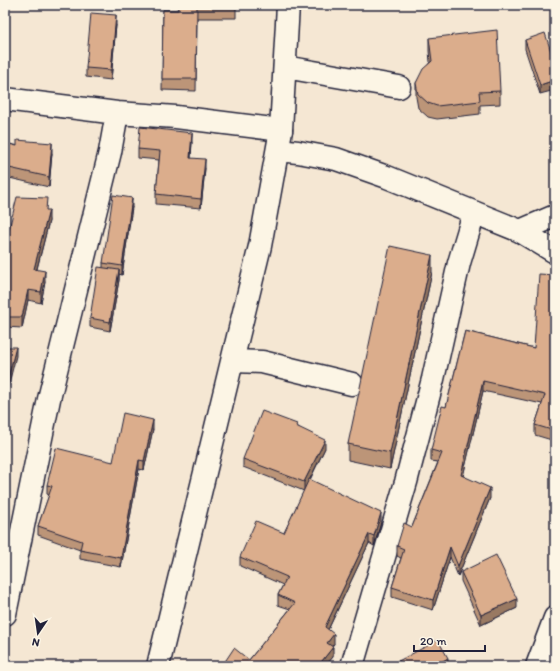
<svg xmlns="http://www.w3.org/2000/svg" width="560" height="671" font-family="Itim,sans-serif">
  <rect width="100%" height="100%" fill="#f5e7d3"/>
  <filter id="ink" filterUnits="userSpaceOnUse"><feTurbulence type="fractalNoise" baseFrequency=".025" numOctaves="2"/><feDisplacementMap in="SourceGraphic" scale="8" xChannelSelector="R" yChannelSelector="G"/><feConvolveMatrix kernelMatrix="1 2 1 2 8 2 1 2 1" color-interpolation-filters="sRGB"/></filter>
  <g filter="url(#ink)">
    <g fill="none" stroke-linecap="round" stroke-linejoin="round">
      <!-- street casing -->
      <g stroke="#22223b" stroke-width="25">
        <path id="street" d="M285,67L399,87
          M5,99L117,113L176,117L281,130
          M278,150L298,152L336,159L387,177L520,231L555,216
          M520,231L555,252
          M233,361L262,362L352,384
          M5,614L49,399L110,152L117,113
          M352,666L406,482L433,379L459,263L474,213
          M537,666L555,618"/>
      </g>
      <!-- secondary casing -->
      <g stroke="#22223b" stroke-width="25">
        <path id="secondary" d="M158,666L260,246L281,130L288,5"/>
      </g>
      <!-- street -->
      <use href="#street" stroke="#fcf5e5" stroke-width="22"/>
      <!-- secondary -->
      <use href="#secondary" stroke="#fcf5e5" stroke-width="22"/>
    </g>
    <!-- wall -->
    <path fill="#bc9578" stroke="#22223b" d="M178,5H236V18H197L196,91L162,90L163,10H178Z
      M116,25L111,80L86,77V68Z
      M429,38L500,91V104L480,105V114L437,119L428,117L418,108L416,97V83L430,62L429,51Z
      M525,40L555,64L540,94L525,49Z
      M192,142L191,158L205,168L201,208L156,204V194L159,160L138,158V149Z
      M5,143L52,153L49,187L5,177Z
      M132,207L122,275L119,274V280L110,331L90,327V318L103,268V263Z
      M47,210L49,221L37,269L45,282L41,303L28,300L22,328L5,327V245Z
      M432,272L390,469L348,460V444Z
      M555,275V441L535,435V425L542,404L483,391L463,476L490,498L458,576L450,557L433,610L392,597V587L401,558L397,556V546L412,527L438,462L431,461V450L446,407L465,331L534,348Z
      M297,426L325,448L310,480L381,522L374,546L369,543L328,630L334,644L332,646L333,657L325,666H222L249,660L290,609L278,605V595L283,585L240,566V557L284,533L304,491L243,467V459Z
      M153,429L144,470L139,469L121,567L80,559V550L38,535V526L49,495L47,494V485L113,462Z
      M461,572L517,608L481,625L461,581Z"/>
    <!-- shaded-wall -->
    <path fill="#997962" stroke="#22223b" d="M116,15V25L111,80V70Z
      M555,80V90L540,94V85Z
      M192,133V142L190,167V158Z
      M52,143V153L49,187V177Z
      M205,159V168L201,208V199Z
      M132,198V207L122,275V266Z
      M49,210V221L34,280V269Z
      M432,255V272L390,469V453Z
      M119,270V280L110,331V322Z
      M45,271V282L41,303V292Z
      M28,290V300L22,328V317Z
      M16,347V356L5,399V389Z
      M483,381V391L461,485V475Z
      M153,420V429L144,470V461Z
      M325,440V448L304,491V482Z
      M139,460V469L121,567V558Z
      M490,488V498L458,576V566Z
      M381,513V522L374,546V536Z
      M369,534V543L325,636V627Z
      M450,547V557L433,610V600Z
      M517,599V608L481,625V615Z
      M334,634V644L327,652V643Z
      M333,647V657L325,666H318Z
      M448,658V666H434Z"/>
    <!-- building -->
    <path fill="#dbad8c" stroke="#22223b" d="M178,5H236V7H197L196,79H162L163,10H178Z
      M91,13L116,15L111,70L86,68Z
      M497,30L500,91L479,92L480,101L437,106L428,103L418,94L416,83L423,69L432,61L429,38Z
      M545,33L555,64V80L540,85L525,40Z
      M140,127L192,133L190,158L205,159L201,199L156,194L160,151L138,149Z
      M17,140L52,143L49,177L5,167V143L17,146Z
      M113,195L132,198L122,266L103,263Z
      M17,197L47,198L46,210H49L34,269L45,271L41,292L28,290L22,317H5V245Z
      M390,246L432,255L390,453L348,444Z
      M98,267L119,270L110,322L90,318Z
      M539,274L555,275V431L535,425L545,395L483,381L461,475L490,488L458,566L450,547L433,600L392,587L404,549L397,546L404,523L412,527L442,453L431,450L442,406L446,407L465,331L534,348Z
      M5,347H16L5,389Z
      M262,411L297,424L296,426L325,440L304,482L243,459Z
      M123,413L153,420L144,461L139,460L121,558L80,550L82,541L38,526L52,486L47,485L56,448L113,462Z
      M309,479L381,513L374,536L369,534L325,627L334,634L327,643L333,647L318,666H222L234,648L249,660L295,603L278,595L287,577L240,557L256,521L284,533Z
      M496,555L517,599L481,615L461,572Z
      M438,640L448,658L434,666H389Z"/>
  </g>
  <!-- margin -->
  <rect width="560" height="671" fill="none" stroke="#fcf5e5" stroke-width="20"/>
  <rect x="10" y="10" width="540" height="651" fill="none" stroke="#22223b" stroke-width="1.5" filter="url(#ink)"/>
  <!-- north arrow -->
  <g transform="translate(38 633) rotate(193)" stroke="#fcf5e5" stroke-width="3" paint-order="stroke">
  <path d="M0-3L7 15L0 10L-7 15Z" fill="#22223b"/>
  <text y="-6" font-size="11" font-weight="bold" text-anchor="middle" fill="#22223b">N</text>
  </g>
  <!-- scale -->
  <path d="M414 645v6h71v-6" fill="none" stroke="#22223b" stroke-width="2"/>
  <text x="420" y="645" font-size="12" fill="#22223b" stroke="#fcf5e5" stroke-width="3" paint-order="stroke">20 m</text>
</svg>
